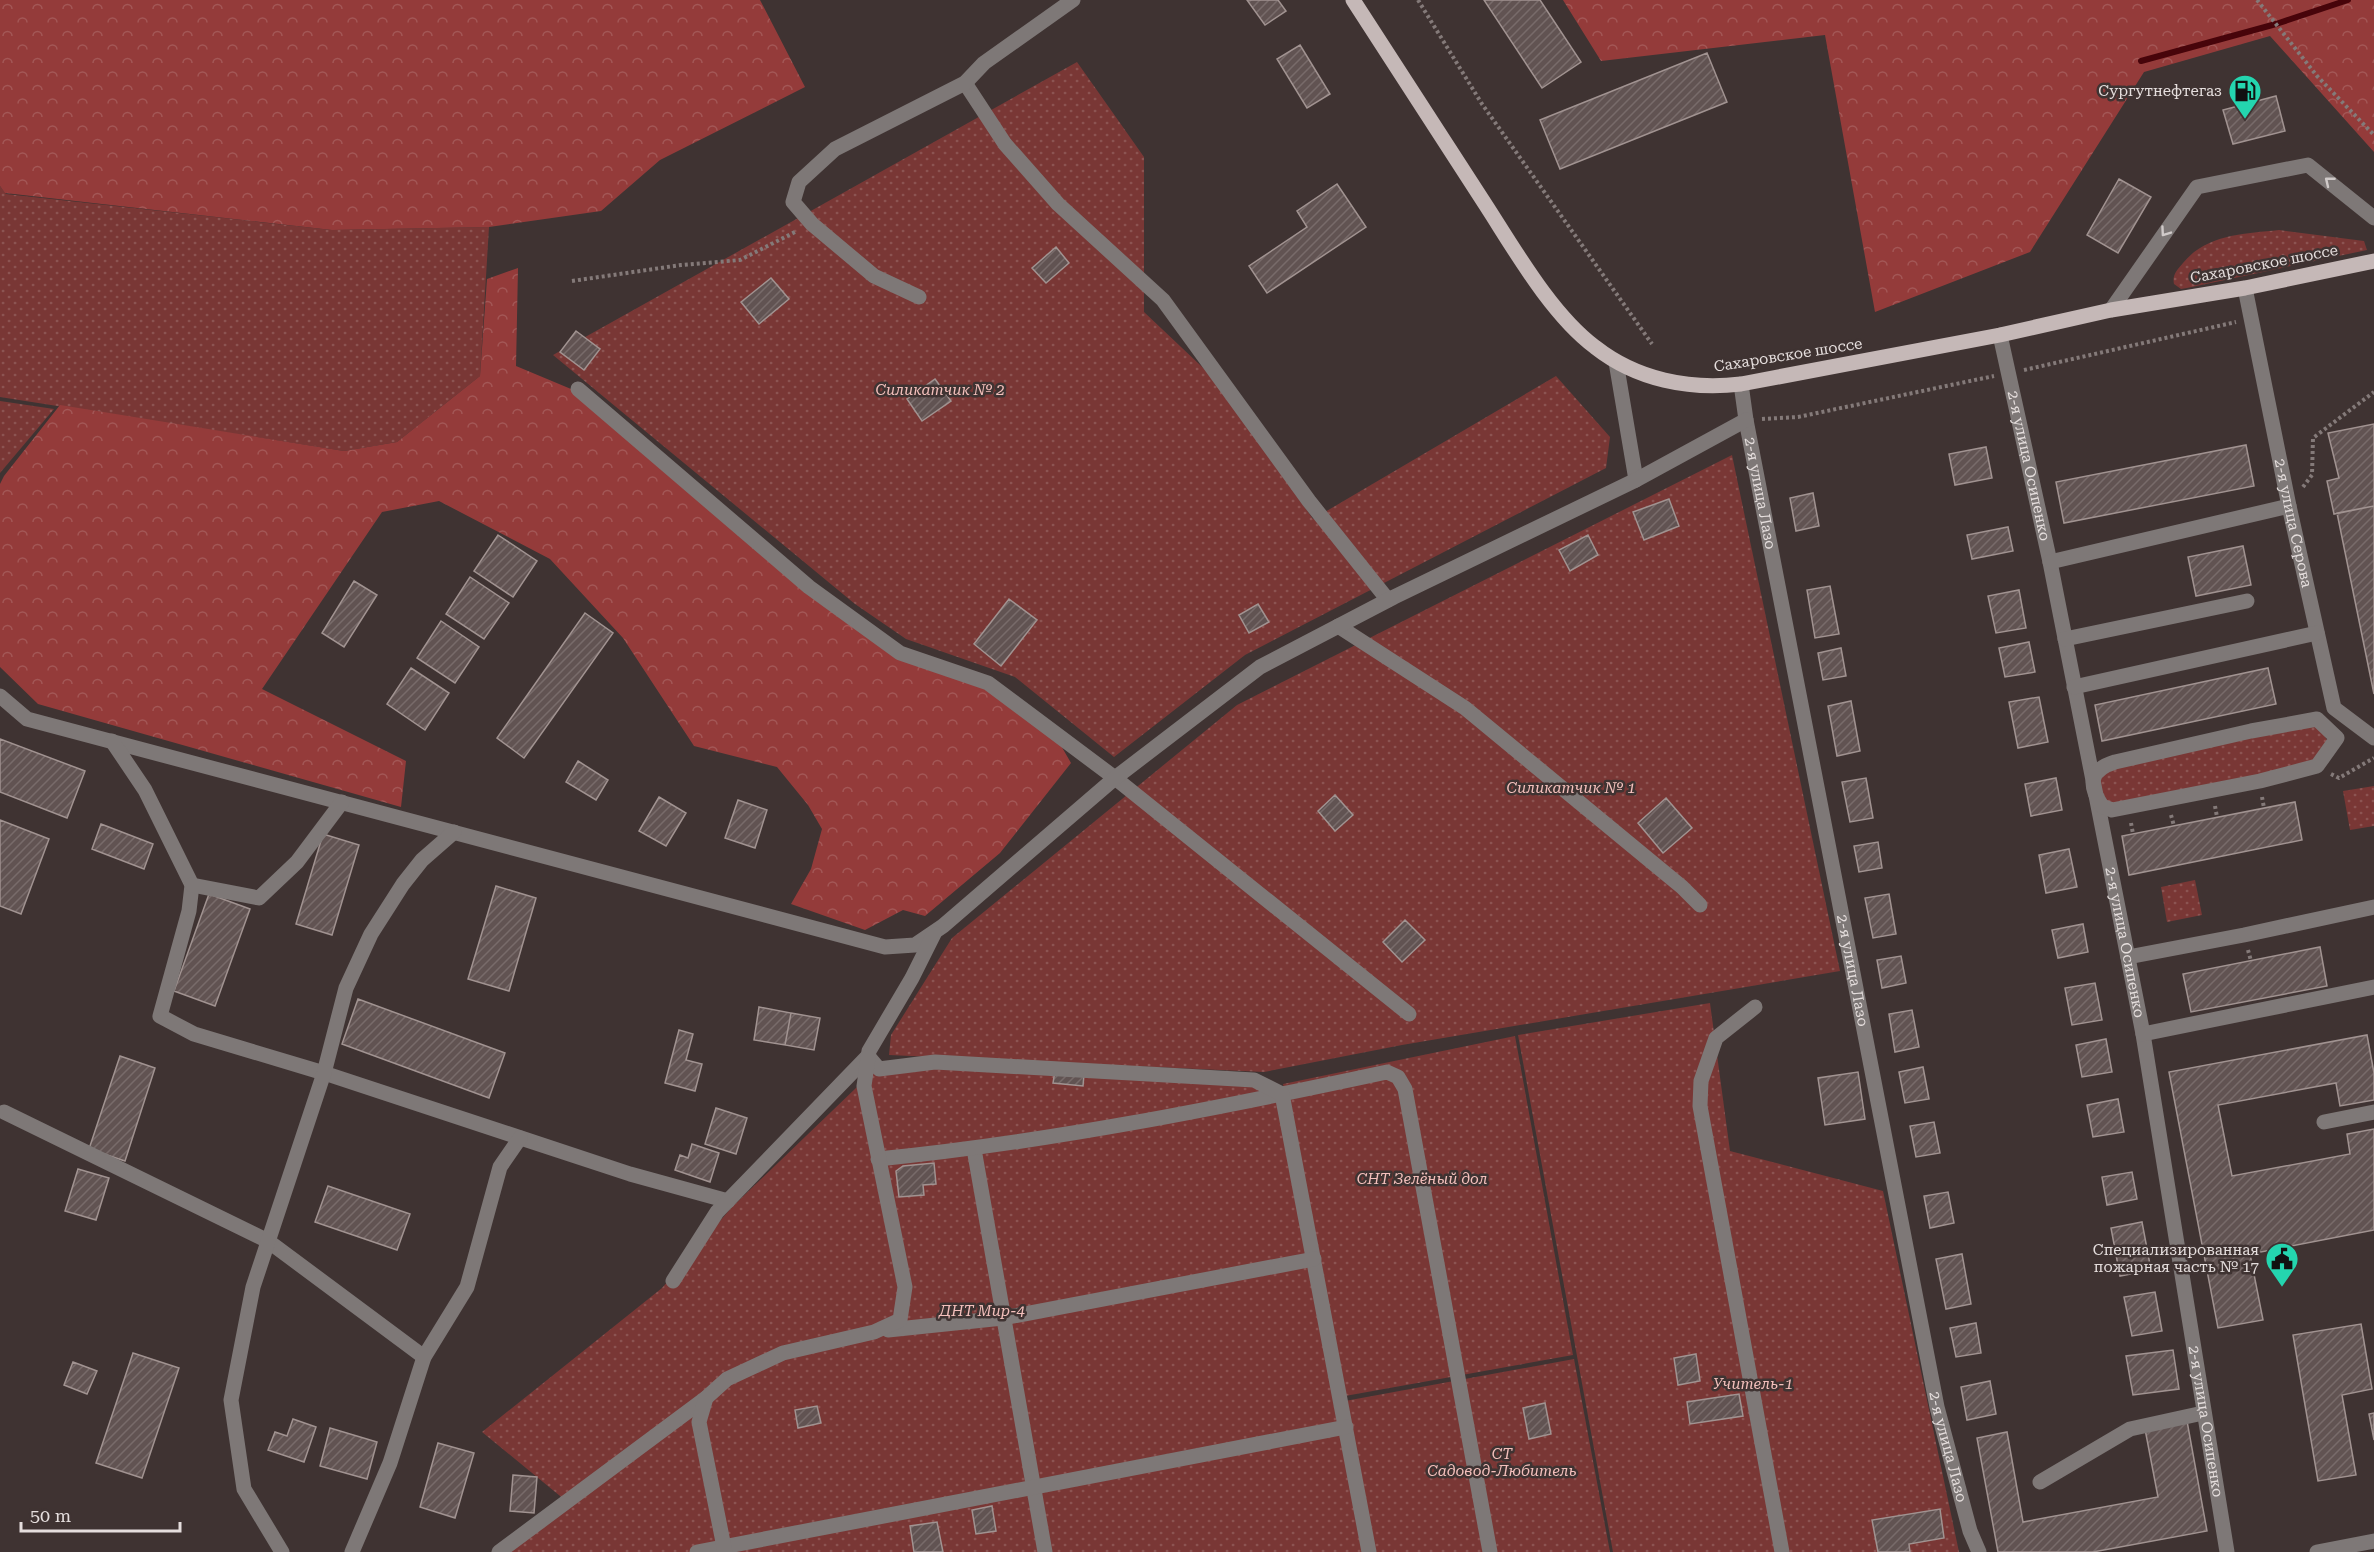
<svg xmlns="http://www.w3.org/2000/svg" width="2374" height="1552" font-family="'Roboto Serif',serif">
  <defs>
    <pattern id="green-dots" width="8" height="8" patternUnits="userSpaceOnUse" patternTransform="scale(1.5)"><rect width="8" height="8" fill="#793735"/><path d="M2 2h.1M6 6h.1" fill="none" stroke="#8c5452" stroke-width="1.8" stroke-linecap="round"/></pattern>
    <pattern id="forest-crowns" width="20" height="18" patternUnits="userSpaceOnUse" patternTransform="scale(1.5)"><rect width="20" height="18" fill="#943b3a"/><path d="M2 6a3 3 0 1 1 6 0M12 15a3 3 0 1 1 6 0" fill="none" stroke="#a35756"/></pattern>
    <pattern id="building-hatch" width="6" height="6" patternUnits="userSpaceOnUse" patternTransform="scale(1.5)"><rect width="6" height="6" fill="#615352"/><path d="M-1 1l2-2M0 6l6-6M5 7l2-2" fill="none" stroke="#786b6a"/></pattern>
  </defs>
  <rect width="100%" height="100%" fill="#3f3332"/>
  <!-- green -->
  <path fill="url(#green-dots)" d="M1077,62L1144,157V312L1217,381L1313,519L1556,376L1610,437L1606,468L1245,655L1114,757L1015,677L906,639L855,604L553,355Z
    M0,186L6,194L332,230L489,227L480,376L397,442L344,451L0,397Z
    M2279,230L2364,241L2367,250L2187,288L2181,289L2174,284C2172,275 2177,270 2183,263C2207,234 2243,234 2279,230Z
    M0,401L54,409L0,473Z
    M1732,455L1840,971L1402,1045L1264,1072L889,1055L891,1035L952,938L1237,705Z
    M2314,719L2329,743L2323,760L2128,808L2101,801L2099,770Z
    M2374,786V826L2350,830L2343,791Z
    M2195,880L2202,915L2167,922L2161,887Z
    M1710,1003L1730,1151L1883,1191L1959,1552H1613L1518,1035Z
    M1515,1036L1573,1355L1345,1396L1283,1084Z
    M882,1063L1278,1087L1364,1552H509L571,1505L482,1432L662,1288L732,1207Z
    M1574,1359L1610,1552H1373L1345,1401Z"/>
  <!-- forest -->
  <path fill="url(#forest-crowns)" d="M0,0H760L805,87L660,160L601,211L489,227L332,230L5,193L0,186Z
    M1563,0H2374V152L2270,36L2144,72L2030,252L1875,312L1825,35L1601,61Z
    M518,268L516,366L571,389L900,653L988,683L1052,730L1071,763L1000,853L925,916L903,910L865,930L791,904L811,869L822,829L808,805L777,767L694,746L623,638L550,559L439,501L382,512L262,689L406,761L401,807L38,704L0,667V484L4,476L60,405L344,451L397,442L480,376L487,279Z"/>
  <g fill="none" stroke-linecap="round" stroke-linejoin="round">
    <!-- stream -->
    <path stroke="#47040a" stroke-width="6" d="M2141,61L2276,24L2348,0"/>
  </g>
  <!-- building -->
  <path fill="url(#building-hatch)" stroke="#a19391" stroke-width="1.5" d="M1247,0H1278L1286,11L1265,25Z
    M1484,0H1540L1581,62L1542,88Z
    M1300,45L1330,94L1307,108L1277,59Z
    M1707,53L1727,102L1560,169L1540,120Z
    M2276,96L2285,131L2233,144L2223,110Z
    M2119,179L2151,197L2118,253L2087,235Z
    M1337,184L1366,227L1267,293L1249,266L1307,227L1297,211Z
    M1056,247L1069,263L1046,283L1032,268Z
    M771,278L789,299L759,324L741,302Z
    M576,331L600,349L584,370L560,352Z
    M935,379L951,401L922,421L907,399Z
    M2374,424V506L2334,514L2327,481L2339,478L2328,433Z
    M2246,445L2254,486L2064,523L2056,482Z
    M1986,447L1992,478L1955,485L1949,454Z
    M1813,493L1819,526L1796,531L1790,498Z
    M1669,499L1679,526L1644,540L1633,512Z
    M2374,506V694L2337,513Z
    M2008,527L2013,551L1972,559L1967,535Z
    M498,535L537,561L513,597L474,571Z
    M1588,535L1598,555L1570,571L1559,550Z
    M2243,546L2251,585L2196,596L2188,557Z
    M470,577L509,603L484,639L446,614Z
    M354,581L377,595L344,647L322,633Z
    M1830,586L1839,634L1815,638L1807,590Z
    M2019,590L2026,628L1996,633L1988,596Z
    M1009,599L1037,620L1001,666L974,644Z
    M1258,604L1269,622L1249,633L1239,615Z
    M585,613L613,633L524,758L497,738Z
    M441,621L479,647L455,683L417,658Z
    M2029,642L2035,672L2005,677L1999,648Z
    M1841,648L1846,676L1823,680L1818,653Z
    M411,668L449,693L425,730L387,704Z
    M2268,668L2276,704L2102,741L2095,705Z
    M2039,697L2048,742L2018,748L2009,702Z
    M1851,701L1860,751L1837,756L1828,706Z
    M0,739L85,771L67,818L0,792Z
    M578,761L608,780L596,800L566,782Z
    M1866,778L1873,818L1850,822L1842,782Z
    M2056,778L2062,810L2031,816L2025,784Z
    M1335,795L1353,815L1335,831L1318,811Z
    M659,797L686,813L666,846L639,831Z
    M1666,798L1692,828L1663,853L1638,823Z
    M738,800L767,810L755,848L725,838Z
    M2295,802L2302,840L2129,875L2122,836Z
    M0,820L49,839L21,914L0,906Z
    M101,824L153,844L144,869L92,849Z
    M323,834L359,845L332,935L296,924Z
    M1878,842L1882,868L1859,872L1854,846Z
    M2069,849L2077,887L2046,893L2039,855Z
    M496,886L536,898L509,991L468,979Z
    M209,894L250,909L215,1006L174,991Z
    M1889,894L1896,934L1873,938L1865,898Z
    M1405,920L1425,940L1402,962L1383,942Z
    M2083,924L2088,952L2058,958L2052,930Z
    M2320,947L2327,986L2191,1012L2183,974Z
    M1901,956L1906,983L1882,988L1877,960Z
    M2095,983L2102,1020L2072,1025L2065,988Z
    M358,999L505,1053L489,1098L342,1044Z
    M759,1007L791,1013L785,1045L754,1040Z
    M1912,1010L1919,1047L1895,1052L1889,1014Z
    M791,1013L820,1018L814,1050L785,1045Z
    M679,1030L693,1034L686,1060L702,1064L695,1091L665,1083Z
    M2367,1035L2374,1073V1100L2340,1106L2336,1083L2218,1105L2232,1176L2350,1154L2347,1134L2374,1129V1230L2250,1254L2263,1320L2218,1328L2169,1072Z
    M2106,1039L2112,1072L2082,1077L2076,1045Z
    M120,1056L155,1068L125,1161L89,1149Z
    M1923,1067L1929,1099L1905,1103L1899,1072Z
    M1055,1071L1084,1074L1083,1086L1053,1083Z
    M1858,1072L1865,1119L1825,1125L1818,1078Z
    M2118,1099L2124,1132L2093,1137L2087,1105Z
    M716,1108L747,1118L736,1154L705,1144Z
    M1934,1122L1940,1153L1916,1157L1910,1126Z
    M692,1144L719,1153L710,1182L675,1170L680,1155L688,1158Z
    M934,1163L936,1184L923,1185L924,1195L899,1197L896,1171L903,1166Z
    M78,1169L109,1178L96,1220L65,1211Z
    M2132,1172L2137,1199L2107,1205L2102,1177Z
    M328,1186L410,1214L397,1250L315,1222Z
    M1948,1192L1954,1223L1930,1228L1924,1196Z
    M2142,1222L2151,1270L2120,1276L2111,1228Z
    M1962,1254L1971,1304L1946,1309L1936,1259Z
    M2155,1292L2162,1331L2132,1336L2124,1297Z
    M1976,1323L1981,1353L1956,1357L1950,1328Z
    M2361,1324L2372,1389L2342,1395L2356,1475L2318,1481L2293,1335Z
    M2173,1350L2179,1389L2133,1395L2126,1356Z
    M133,1353L179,1368L142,1478L96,1463Z
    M1696,1354L1700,1381L1678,1385L1674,1358Z
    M73,1362L97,1371L87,1394L64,1385Z
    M1990,1381L1996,1414L1967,1420L1961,1387Z
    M1739,1394L1743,1416L1690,1424L1687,1402Z
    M1545,1403L1551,1434L1529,1439L1523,1408Z
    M817,1406L821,1423L798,1428L795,1410Z
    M2374,1413V1440L2369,1414Z
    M293,1419L316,1427L304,1462L268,1450L275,1432L287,1436Z
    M2187,1421L2207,1531L2093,1552H1998L1977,1438L2007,1432L2023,1522L2158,1497L2145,1429Z
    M330,1428L377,1442L367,1479L320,1466Z
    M438,1443L474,1453L455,1518L420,1507Z
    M513,1475L537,1477L534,1513L510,1511Z
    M992,1506L996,1531L976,1534L972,1510Z
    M1940,1509L1944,1538L1909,1544L1910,1552H1878L1872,1520Z
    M937,1522L943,1552H914L910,1526Z"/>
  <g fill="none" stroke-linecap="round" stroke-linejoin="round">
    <!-- path -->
    <path stroke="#847a79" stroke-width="4" stroke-dasharray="3 3" stroke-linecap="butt" d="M1418,0L1482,104L1652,344
      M2257,0L2317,76L2374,135
      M572,281L681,265L740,260L795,232
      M2024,370L2236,322
      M1762,419L1798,417L1994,376
      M2303,487L2312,475L2313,438L2374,392
      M2331,774L2339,778L2374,758
      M2262,797L2264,808
      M2215,806L2217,817
      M2171,815L2174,826
      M2131,823L2133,834
      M2248,950L2251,961"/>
    <!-- minor -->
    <g stroke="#7e7877" stroke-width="15">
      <path d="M965,83L1005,144L1058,204L1163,300L1309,501L1388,600"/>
      <path id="s1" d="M2245,288L2289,506L2334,708L2374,738"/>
      <path d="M919,297L874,276L812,224L793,202L799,182L835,149L965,83L984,63L1073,0"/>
      <path d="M2111,310L2197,187L2308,165L2374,218"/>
      <path id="s2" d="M2000,335L2050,562L2143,1034L2227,1552"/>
      <path d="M1616,362L1636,480"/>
      <path id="s3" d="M1741,384L1746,420L1937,1407L1970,1531L1979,1552"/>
      <path d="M578,389L809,587L900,653L988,683L1115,778L1409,1014"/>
      <path d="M2050,562L2289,506"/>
      <path d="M1338,626L1465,708L1682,887L1700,905"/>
      <path d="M2065,639L2247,601"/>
      <path d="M2074,687L2317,633"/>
      <path d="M0,696L27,719L885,947L915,945L943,926L1115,778L1260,667L1394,597L1636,480L1746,420"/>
      <path d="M2317,719L2337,738L2317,766L2260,781L2112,810L2102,806C2088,785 2089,770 2115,762L2251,731Z"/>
      <path d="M112,741L145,790L192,885L189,911L160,1016L194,1034L324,1073L630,1174L728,1201"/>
      <path d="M192,885L259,898L297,862L342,802"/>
      <path d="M2128,957L2244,935L2374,907"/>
      <path d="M1755,1007L1716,1038L1701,1081L1700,1106L1782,1552"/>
      <path d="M2143,1034L2374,987"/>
      <path d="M4,1112L268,1241L424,1357"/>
      <path d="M2324,1122L2374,1112"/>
      <path d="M974,1149L1045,1552"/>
      <path d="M878,1159C1049,1142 1219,1108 1387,1072L1398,1077L1405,1089L1490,1552"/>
      <path d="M673,1281L717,1212L868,1056L879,1069L935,1062L1254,1080L1282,1094L1369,1552"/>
      <path d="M888,1330L1003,1318L1314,1259"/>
      <path d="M2040,1482L2130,1429L2203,1413"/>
      <path d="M282,1552L244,1489L231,1400L253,1287L324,1073L346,988L371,934L403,884L422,860L454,832"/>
      <path d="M352,1552L390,1463L424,1357L467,1287L500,1167L520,1138"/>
      <path d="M499,1552L706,1398"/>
      <path d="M697,1552L1346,1427"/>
      <path d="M725,1552L699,1422L706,1398L727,1379L783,1353L874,1332L900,1320L905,1287L864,1086L869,1051L912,978L934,934"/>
      <path d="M2317,1552L2374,1541"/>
    </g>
    <!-- major -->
    <path stroke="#c5b8b7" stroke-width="15" d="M1353,0C1397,69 1442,138 1487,207C1516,252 1552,315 1595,347C1637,380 1689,390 1741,384L2000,335L2111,310L2245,288L2374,261"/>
  </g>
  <!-- one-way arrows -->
  <defs><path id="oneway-chevron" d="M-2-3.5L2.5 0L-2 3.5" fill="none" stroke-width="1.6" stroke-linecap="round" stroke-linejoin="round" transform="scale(1.5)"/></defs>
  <g stroke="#d0cac9">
    <use href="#oneway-chevron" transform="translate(2329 181) rotate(-141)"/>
    <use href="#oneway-chevron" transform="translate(2165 232) rotate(125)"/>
  </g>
  <!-- icons -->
  <defs>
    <g id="fuel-pin" transform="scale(1.725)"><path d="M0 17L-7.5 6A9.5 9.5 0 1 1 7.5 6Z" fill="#24d5af" stroke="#3f3332"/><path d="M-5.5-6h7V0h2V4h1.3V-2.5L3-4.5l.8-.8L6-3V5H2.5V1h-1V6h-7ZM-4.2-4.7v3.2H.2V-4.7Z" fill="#111"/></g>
    <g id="civic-pin" transform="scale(1.725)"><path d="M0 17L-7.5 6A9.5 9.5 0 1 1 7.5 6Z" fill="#24d5af" stroke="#3f3332"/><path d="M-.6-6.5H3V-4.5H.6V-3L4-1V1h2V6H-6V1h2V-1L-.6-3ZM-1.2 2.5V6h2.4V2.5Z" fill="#111"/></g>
  </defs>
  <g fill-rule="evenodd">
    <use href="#fuel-pin" x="2245" y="91"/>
    <use href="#civic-pin" x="2282" y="1259"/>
  </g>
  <g text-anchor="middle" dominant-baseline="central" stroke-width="5" stroke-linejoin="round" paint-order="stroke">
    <!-- poi labels -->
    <g font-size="15" fill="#e5dedd" stroke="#3f3332" text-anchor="end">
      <text x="2222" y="91">Сургутнефтегаз</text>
      <text x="2259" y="1250">Специализированная<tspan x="2259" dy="17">пожарная часть № 17</tspan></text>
    </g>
    <!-- street labels -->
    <g font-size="15" fill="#e5dedd" stroke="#3f3332">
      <text transform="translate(2264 264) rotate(-11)">Сахаровское шоссе</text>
      <text transform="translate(1788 355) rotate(-9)">Сахаровское шоссе</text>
      <text stroke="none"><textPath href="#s2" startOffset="134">2-я улица Осипенко</textPath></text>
      <text stroke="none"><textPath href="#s3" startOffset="111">2-я улица Лазо</textPath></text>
      <text stroke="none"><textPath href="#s1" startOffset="240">2-я улица Серова</textPath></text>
      <text stroke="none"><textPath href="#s2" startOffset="620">2-я улица Осипенко</textPath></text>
      <text stroke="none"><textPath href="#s3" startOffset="597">2-я улица Лазо</textPath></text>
      <text stroke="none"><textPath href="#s2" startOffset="1106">2-я улица Осипенко</textPath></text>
      <text stroke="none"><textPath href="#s3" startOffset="1083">2-я улица Лазо</textPath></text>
    </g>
    <!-- park labels -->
    <g font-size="15" font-style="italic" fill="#f4c0bc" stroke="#3f3332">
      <text x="940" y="390">Силикатчик № 2</text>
      <text x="1571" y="788">Силикатчик № 1</text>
      <text x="1422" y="1179">СНТ Зелёный дол</text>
      <text x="982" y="1311">ДНТ Мир-4</text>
      <text x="1753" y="1384">Учитель-1</text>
      <text x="1502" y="1454">СТ<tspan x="1502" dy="17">Садовод-Любитель</tspan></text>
    </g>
  </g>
  <!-- scale -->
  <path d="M21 1522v9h159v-9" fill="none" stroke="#e5dedd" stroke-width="3"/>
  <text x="30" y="1522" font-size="18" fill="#e5dedd" stroke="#3f3332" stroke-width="4.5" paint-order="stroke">50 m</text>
</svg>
